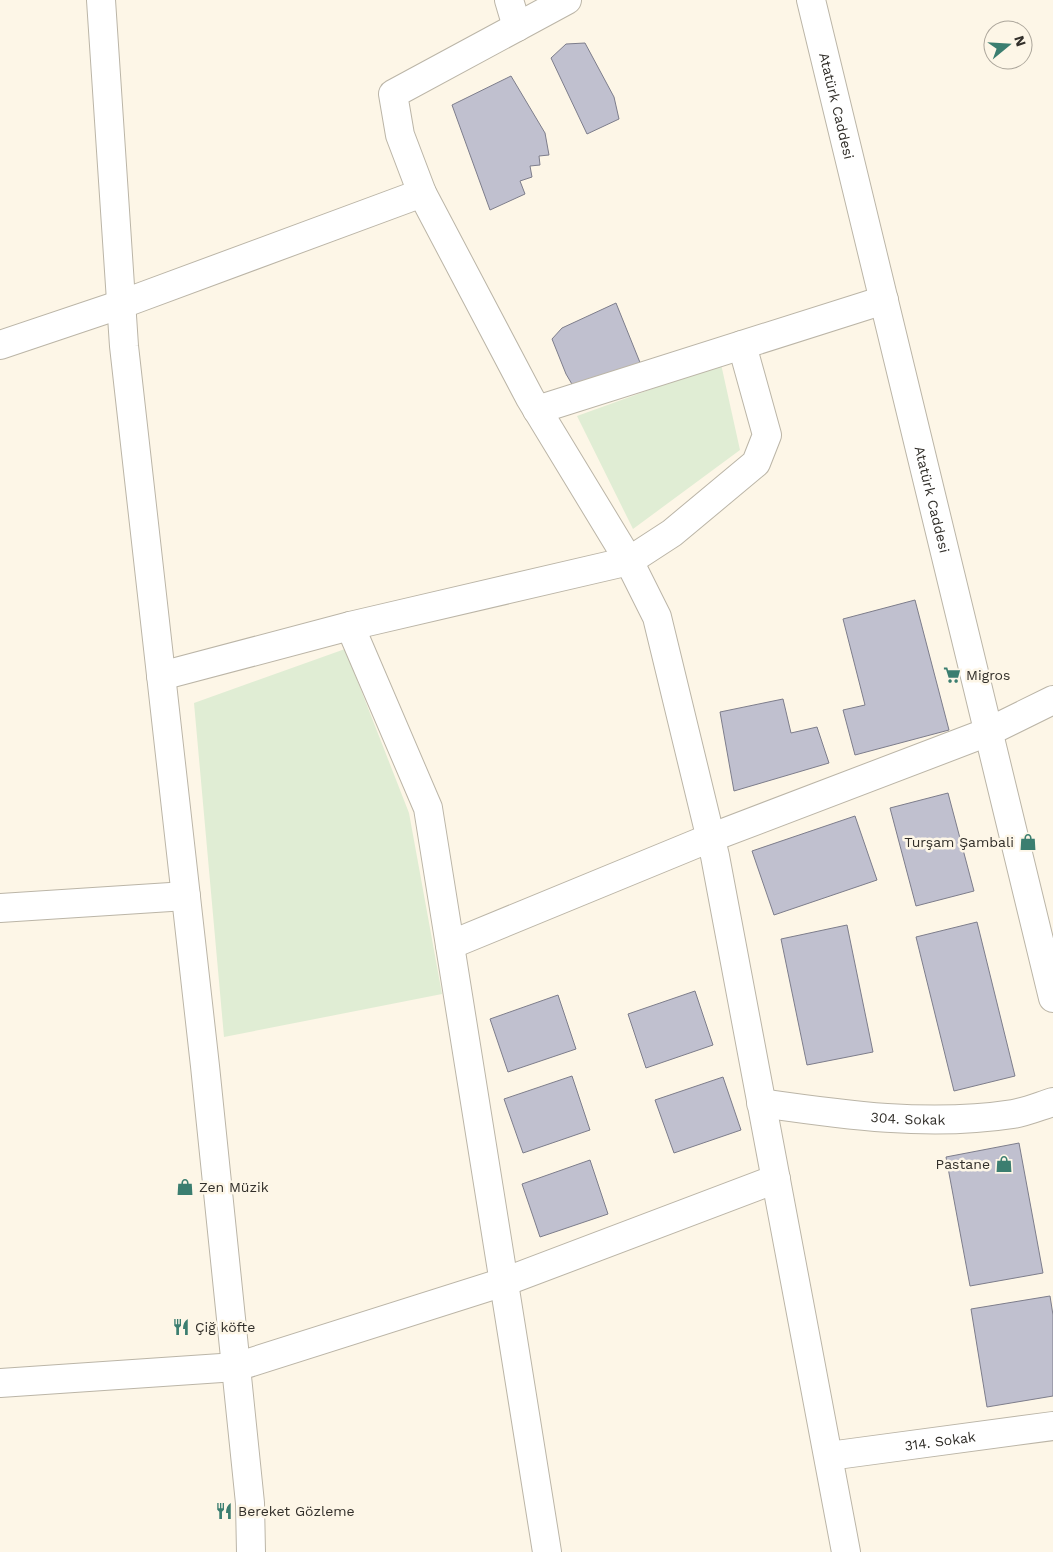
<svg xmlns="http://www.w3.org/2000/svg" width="1053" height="1552" font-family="'Work Sans',sans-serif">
  <rect width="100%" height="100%" fill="#fdf6e7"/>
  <!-- green -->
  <path fill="#e0edd4" d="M721,364L740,450L633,529L577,416Z
    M345,649L409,813L442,994L224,1037L194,703Z"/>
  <!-- building -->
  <path fill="#c0c0cf" stroke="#7d7d8b" d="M585,43L614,97L619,119L587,134L551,58L566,44Z
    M511,76L545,133L549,155L539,156L540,165L530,166L532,177L520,181L525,194L490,210L452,105Z
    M616,303L641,365L576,391L566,374L552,339L562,328Z
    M915,600L949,730L855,755L843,710L865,705L843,619Z
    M783,699L791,733L817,727L829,763L734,791L720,712Z
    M948,793L974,891L916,906L890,808Z
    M855,816L877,880L774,915L752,851Z
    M977,922L1015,1076L954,1091L916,937Z
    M847,925L873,1052L807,1065L781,939Z
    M695,991L713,1045L646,1068L628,1014Z
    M558,995L576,1049L508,1072L490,1019Z
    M572,1076L590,1130L523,1153L504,1099Z
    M723,1077L741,1130L674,1153L655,1100Z
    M1019,1143L1043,1273L970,1286L946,1157Z
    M590,1160L608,1214L540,1237L522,1184Z
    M1050,1296L1053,1315V1396L987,1407L971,1309Z"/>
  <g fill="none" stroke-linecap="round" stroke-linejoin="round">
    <!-- minor casing -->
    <g stroke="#bbb5a7" stroke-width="30">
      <g id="minor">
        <path d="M101,0L124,346L205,1066L250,1503L251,1552"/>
        <path d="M509,0L517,27"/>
        <path d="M567,0L393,94L400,135L422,193L530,398L629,561L657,617L715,856L846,1552"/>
        <path id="s1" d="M811,0L1053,998"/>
        <path d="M0,345L122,304L422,193"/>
        <path d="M537,410L884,300"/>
        <path d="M350,626L428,808L547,1552"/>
        <path d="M161,676L350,626L629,561L672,533L756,463L767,435L742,345"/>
        <path d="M0,908L186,896"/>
        <path d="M450,945L710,838L988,732L1053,700"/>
        <path id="s2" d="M761,1103C844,1115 929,1127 1013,1114C1026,1112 1040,1106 1053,1102"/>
        <path d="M0,1383L236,1367L504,1282L776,1179"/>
        <path id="s3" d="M829,1456L1053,1426"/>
      </g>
    </g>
    <!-- minor -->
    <use href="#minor" stroke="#fff" stroke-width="28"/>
  </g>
  <!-- icons -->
  <defs>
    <g id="supermarket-bare" transform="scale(1.35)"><path d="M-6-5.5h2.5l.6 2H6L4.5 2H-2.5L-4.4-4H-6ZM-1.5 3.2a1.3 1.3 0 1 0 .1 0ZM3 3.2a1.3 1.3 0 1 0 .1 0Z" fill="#3b7e70" stroke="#fdf6e7" stroke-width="2.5" paint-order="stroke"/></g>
    <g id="shop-bare" transform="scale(1.35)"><path d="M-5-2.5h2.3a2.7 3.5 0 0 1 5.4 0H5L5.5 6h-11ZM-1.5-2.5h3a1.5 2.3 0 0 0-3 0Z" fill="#3b7e70" stroke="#fdf6e7" stroke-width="2.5" paint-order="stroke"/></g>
    <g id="restaurant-bare" transform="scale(1.35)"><path d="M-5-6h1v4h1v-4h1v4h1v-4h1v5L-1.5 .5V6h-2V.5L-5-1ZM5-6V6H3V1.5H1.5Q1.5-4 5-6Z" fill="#3b7e70" stroke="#fdf6e7" stroke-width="2.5" paint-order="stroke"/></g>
  </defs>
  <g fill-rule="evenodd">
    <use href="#supermarket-bare" x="952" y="675"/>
    <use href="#shop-bare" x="1028" y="842"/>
    <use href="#shop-bare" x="1004" y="1164"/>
    <use href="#shop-bare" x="185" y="1187"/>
    <use href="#restaurant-bare" x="181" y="1327"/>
    <use href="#restaurant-bare" x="224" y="1511"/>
  </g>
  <g text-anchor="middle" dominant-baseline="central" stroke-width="5" stroke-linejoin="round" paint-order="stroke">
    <!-- street labels -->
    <g font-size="14" fill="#322f2a" stroke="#fdf6e7">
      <text stroke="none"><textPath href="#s1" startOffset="109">Atatürk Caddesi</textPath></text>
      <text stroke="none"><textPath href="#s1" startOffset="514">Atatürk Caddesi</textPath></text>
      <text stroke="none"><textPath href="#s2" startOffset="148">304. Sokak</textPath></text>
      <text stroke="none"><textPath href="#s3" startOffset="112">314. Sokak</textPath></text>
    </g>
    <!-- poi labels -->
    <g font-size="14" fill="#322f2a" stroke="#fdf6e7" text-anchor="start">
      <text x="966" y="675">Migros</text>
      <text x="1014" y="842" text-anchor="end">Turşam Şambali</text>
      <text x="990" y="1164" text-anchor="end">Pastane</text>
      <text x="199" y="1187">Zen Müzik</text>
      <text x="195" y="1327">Çiğ köfte</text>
      <text x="238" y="1511">Bereket Gözleme</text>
    </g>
  </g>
  <!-- north arrow -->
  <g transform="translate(1008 45) rotate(72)"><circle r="24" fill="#fdf6e7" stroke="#aca69b"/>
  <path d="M0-4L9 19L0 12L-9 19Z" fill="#3b7e70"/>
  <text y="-8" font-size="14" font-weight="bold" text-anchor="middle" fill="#322f2a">N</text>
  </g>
</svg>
